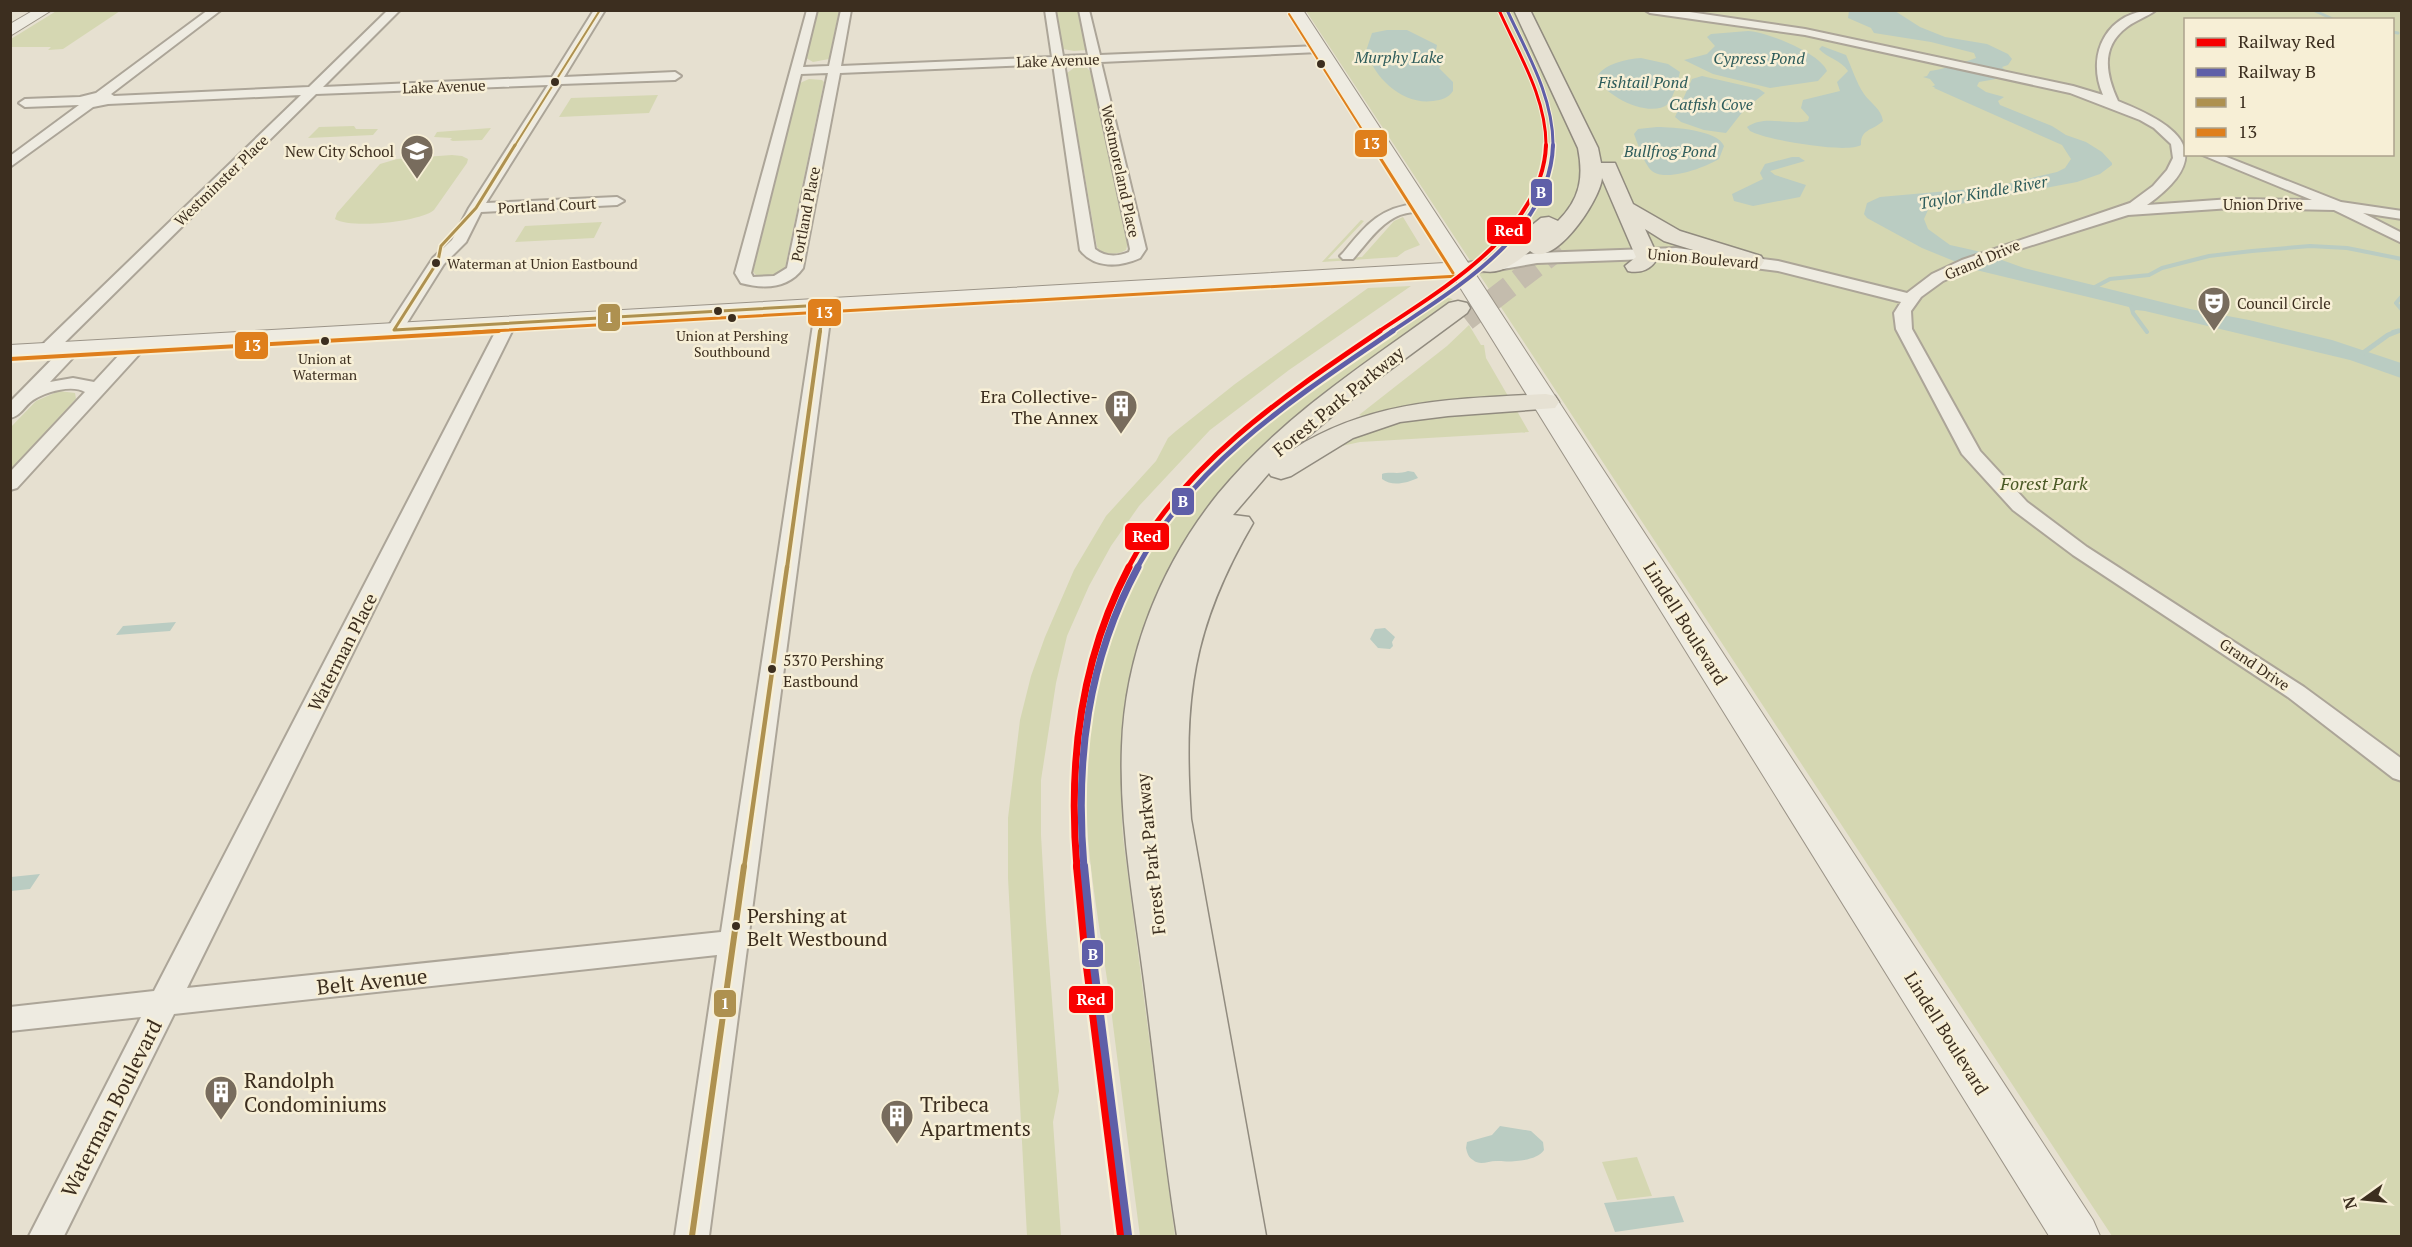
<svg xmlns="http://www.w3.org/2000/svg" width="2412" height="1247" font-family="'PT Serif',serif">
  <rect width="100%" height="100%" fill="#e6e0d0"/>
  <!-- green -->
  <path fill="#d5d7b2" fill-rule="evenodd" d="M58,10H120V11L63,49L48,50L51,47H11V39Z
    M818,11H839L829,59L813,62L806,58Z
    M1056,11H1078L1086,50L1074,51L1063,49Z
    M1306,11H2401V1236H2112ZM2186,20H2392V154H2186Z
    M1074,68H1087L1091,72L1128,243L1126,250C1117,255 1108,255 1099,250L1097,247L1067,73Z
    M809,79L822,80L824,82L785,268C779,277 767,278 758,277L753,272L800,83Z
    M658,95L649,113L559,117L571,98Z
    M354,126L356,129H378L373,135L308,138L319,127Z
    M491,128L482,140L453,141L450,140L452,138L434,137L437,132Z
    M452,155L462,156L468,159L467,163L434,210C420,222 351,229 335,219L337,213L380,164L397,159Z
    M1403,217L1420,245L1405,251L1397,257L1322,262L1361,220L1364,221L1328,259L1362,257L1394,221Z
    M602,222L594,238L515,242L525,226Z
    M1411,286L1289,370L1210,430L1139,506L1111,546L1089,586L1067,636L1056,683L1041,780V835L1046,922L1059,1091L1053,1122L1061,1236H1027L1008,878V818L1020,720L1031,676L1045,637L1074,570L1106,516L1156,461L1168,438L1176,431L1235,384L1368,288Z
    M1442,296L1453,299C1398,340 1338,379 1286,425C1154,542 1112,662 1123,837L1175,1236H1140C1129,1153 1119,1070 1108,986C1099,921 1084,844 1086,779C1090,667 1131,551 1210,470C1278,401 1363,350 1442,296Z
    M1469,325L1481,345H1484L1486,358L1508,396L1364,417L1359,415L1447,346Z
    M59,391L75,393L76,399L11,470V427L36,401Z
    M1511,410L1517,411L1529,432L1360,442L1337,447L1338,443L1388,424L1428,417Z
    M1637,1157L1652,1196L1617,1200L1602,1162Z"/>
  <!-- water -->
  <path fill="#baccc2" d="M1849,11H1895L1920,27L1945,37L1987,44L2008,54L2012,59L2008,65L2002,67L2005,70L1995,77L1996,79L1979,82L1977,86L1986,92L2004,97L1998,101L2000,105L2052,126L2066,135L2086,142L2102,152L2112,163V165L2100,174L2077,182L1928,210L1924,219L1928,229L1950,245L1977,251L2024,268L2190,309L2249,320L2332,340L2401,363V378L2350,360L2145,311L2136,310L2133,312L2129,307L2109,302L1976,270L1922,248L1867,218L1864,214L1867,203L1880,197L1993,187L2057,172L2065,168L2071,159L2062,145L1934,88L1935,87H1932L1935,85L1930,79L1923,77L1927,76L1930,71C1946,69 1961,63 1976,58L1974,53L1931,42L1874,33L1871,28L1848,18Z
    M1387,30H1407L1437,45L1436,50L1426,56V58L1441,66L1439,68L1453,82V91C1448,98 1442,100 1433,101C1403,105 1375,79 1366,51L1372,33Z
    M1748,31C1767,32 1820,53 1827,71L1818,81L1770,88L1713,74L1684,60L1707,54L1715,46L1707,37L1711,34Z
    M1822,46L1846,55C1852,68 1856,82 1864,94C1871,104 1881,108 1883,121C1874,130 1860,129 1861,145C1847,154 1766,140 1750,131L1747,127C1766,114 1787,126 1808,121L1809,117L1801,108L1803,100L1840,91L1837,82L1848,71C1841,60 1827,58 1819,49Z
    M1641,58L1668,64L1680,72C1678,80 1673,99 1668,104C1650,119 1604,96 1597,77C1603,64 1627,59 1641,58Z
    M1702,76L1759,89L1765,93L1744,110L1726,133L1704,130L1681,122L1675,117L1692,79Z
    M1657,127C1673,127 1718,130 1724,146L1719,159C1706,167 1661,185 1649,168C1642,158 1638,144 1634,134L1638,129Z
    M1792,157H1799L1805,161L1770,171L1775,175L1806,185L1800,197L1753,206L1734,201L1732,194L1763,179L1760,173L1765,164Z
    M1408,471L1414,472L1418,478C1407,483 1392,487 1382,479V474C1390,471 1398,475 1408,471Z
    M176,622L170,631L116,635L123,626Z
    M1385,628L1395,637L1392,642L1393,646L1390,649L1378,648L1370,639L1375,629Z
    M40,874L30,889L11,891V877Z
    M1500,1126L1531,1131L1543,1142L1544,1150C1536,1162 1509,1162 1496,1161C1488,1161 1480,1166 1473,1160C1469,1158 1467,1153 1466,1148L1467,1142L1492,1135Z
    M1674,1196L1684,1222L1615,1232L1604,1203Z"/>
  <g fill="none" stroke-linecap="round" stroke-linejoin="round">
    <!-- stream-far2 -->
    <path stroke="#baccc2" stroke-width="3" d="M2313,10L2335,20
      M2392,32L2398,33"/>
    <!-- stream-far1 -->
    <path stroke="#baccc2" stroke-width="4" d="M2093,288L2110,279L2149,275L2162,268L2209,256L2252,251L2310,246L2347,248L2402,259
      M2402,296L2396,303L2402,310
      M2131,306L2133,313L2147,332
      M2393,332L2402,330"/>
    <!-- stream -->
    <path stroke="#baccc2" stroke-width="5" d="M2363,353L2388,335L2398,331"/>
    <!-- primary-tunnel -->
    <path stroke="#c4bcad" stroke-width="22" stroke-dasharray="22 11" stroke-linecap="butt" d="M1466,320L1560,248"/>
    <!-- minor casing -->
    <g stroke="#aca598" stroke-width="4">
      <path id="minor" d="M208,10H221L111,94L114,96L309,87L388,10H400L323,87L552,77L594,10H605L564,77L675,72L681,76L675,80L561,84L486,203L617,197L624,201L617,205L481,212L466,242L444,264L400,334L394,335L386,330L433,258L452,240L469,208L548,85L316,94L53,354H41L38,350L41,346L301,95L108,104L93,107L10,167V156L79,105L25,107L19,103L25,99L80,97L96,93Z
        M807,10H817L803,67L829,66L841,10H851L841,66L1052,57L1045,10H1055L1063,56L1088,55L1079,10H1089L1100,55L1319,46L1325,49L1319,52L1101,62L1146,249L1140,258C1120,267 1095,269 1080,250L1053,64L840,73L803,268C788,289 764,289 741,283L735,273ZM1090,62L1130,249L1129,252C1117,257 1105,257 1095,249L1064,63ZM828,73L787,268L774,276L753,277L751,273L801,74Z
        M1645,10H1676L1805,29L2073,86L2103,95C2085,53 2108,10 2156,10C2147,17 2136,20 2127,27C2100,47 2106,75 2118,101C2180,126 2218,154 2147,205L2231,199L2312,200L2200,154H2219L2341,202L2402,211V219L2363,213L2402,233V243L2334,210L2231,208L2128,215L2007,253L1943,281L1921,297L1911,311L1912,329L1980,451L2027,502L2087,547L2304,687L2402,759V781L2393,778L2288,697L2073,555L2013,510L1962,454L1896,329L1894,313L1901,302L1778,271L1676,258L1537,263L1492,271L1453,272L1451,269L1453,266L1459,264L1537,253L1676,248L1778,261L1907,293L1932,274L1962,260L2130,203L2153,186L2167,170L2173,158L2171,144L2154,128L2140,120L2070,93L1805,35L1650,13Z
        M1419,203L1424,204L1426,207L1424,210C1416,212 1408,212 1400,215C1380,223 1367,243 1353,259H1343L1340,256L1343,253C1367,224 1379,208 1419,203Z
        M824,300L832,305L709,1236H675L717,955L174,1014L64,1236H29L141,1017L10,1031V1007L154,991L502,319H514L516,323L187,988L721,932L816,305Z
        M138,340L144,341L147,345L144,349L17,488L10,490V472L85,392C72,384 45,392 33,400C24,406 21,416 10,418V402L67,344H79L82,348L50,382L73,378L94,382L132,341Z"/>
    </g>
    <!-- secondary casing -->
    <g stroke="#9b9488" stroke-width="2">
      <path id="secondary" d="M34,10H52L10,36V24Z
        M1288,10H1303L2093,1220L2100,1236H2049L1453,276L10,359V345L1445,263Z"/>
    </g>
    <!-- primary casing -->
    <g stroke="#918b7f" stroke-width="3">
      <path id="primary" d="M1514,10H1530L1598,148L1601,163H1615L1633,204L1680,231L1761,256L1764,261L1761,266L1753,268L1745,266L1664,241L1645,229L1658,257C1652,269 1641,274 1628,271L1625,266L1636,257L1602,178C1600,201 1553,270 1530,251C1517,262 1500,275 1484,271L1481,266L1541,218L1549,217L1558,221C1580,199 1584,178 1578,148Z
        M1458,301L1467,303L1470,308L1467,313L1364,389L1292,450C1371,399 1455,399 1546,394L1555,396L1559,402L1555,408L1448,416L1400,422L1353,438L1291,476L1281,479L1271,476L1269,473L1233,515L1249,517L1253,523C1192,628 1183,699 1191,819L1266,1236H1177C1164,1152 1155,1066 1144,981C1134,903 1119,824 1122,746C1125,654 1161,565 1218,494C1282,416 1369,361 1449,303Z"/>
    </g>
    <!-- minor -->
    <use href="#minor" fill="#eeebe1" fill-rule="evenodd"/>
    <!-- secondary -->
    <use href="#secondary" fill="#eeebe1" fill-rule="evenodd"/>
    <!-- primary -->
    <use href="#primary" fill="#e6e1d3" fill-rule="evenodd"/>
    <!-- bus-1-far4 casing -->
    <g stroke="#f7efd6" stroke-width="4.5">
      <path id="bus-1-far4" d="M514,147L600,10"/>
    </g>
    <!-- bus-1-far3 casing -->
    <g stroke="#f7efd6" stroke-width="6">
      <path id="bus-1-far3" d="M394,330L824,305
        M394,330L438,261L441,246L476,208L515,145
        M820,332L824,305"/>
    </g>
    <!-- bus-1-far2 casing -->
    <g stroke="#f7efd6" stroke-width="8">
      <path id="bus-1-far2" d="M787,568L820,331"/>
    </g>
    <!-- bus-1-far1 casing -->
    <g stroke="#f7efd6" stroke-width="9">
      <path id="bus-1-far1" d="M744,868L787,567"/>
    </g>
    <!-- bus-1 casing -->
    <g stroke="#f7efd6" stroke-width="10">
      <path id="bus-1" d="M692,1236L744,866"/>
    </g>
    <!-- bus-2-far2 casing -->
    <g stroke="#f7efd6" stroke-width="4.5">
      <path id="bus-2-far2" d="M1289,14L1373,147"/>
    </g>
    <!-- bus-2-far1 casing -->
    <g stroke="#f7efd6" stroke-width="6">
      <path id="bus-2-far1" d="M1372,145L1453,273
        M473,332L1459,276"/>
    </g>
    <!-- bus-2 casing -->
    <g stroke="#f7efd6" stroke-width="8">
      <path id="bus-2" d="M10,359L499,331"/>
    </g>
    <!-- bus-1-far4 -->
    <use href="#bus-1-far4" stroke="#ae9150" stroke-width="2"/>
    <!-- bus-1-far3 -->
    <use href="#bus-1-far3" stroke="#ae9150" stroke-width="3"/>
    <!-- bus-1-far2 -->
    <use href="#bus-1-far2" stroke="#ae9150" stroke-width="4"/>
    <!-- bus-1-far1 -->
    <use href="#bus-1-far1" stroke="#ae9150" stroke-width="4.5"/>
    <!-- bus-1 -->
    <use href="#bus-1" stroke="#ae9150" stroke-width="6"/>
    <!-- bus-2-far2 -->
    <use href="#bus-2-far2" stroke="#df7f1c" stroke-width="2"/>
    <!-- bus-2-far1 -->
    <use href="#bus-2-far1" stroke="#df7f1c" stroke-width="3"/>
    <!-- bus-2 -->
    <use href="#bus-2" stroke="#df7f1c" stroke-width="4"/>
    <!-- rail-1-far4 casing -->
    <g stroke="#f7efd6" stroke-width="5">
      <path id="rail-1-far4" d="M1499,10C1518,53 1547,98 1546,147"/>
    </g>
    <!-- rail-1-far3 casing -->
    <g stroke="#f7efd6" stroke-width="7">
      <path id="rail-1-far3" d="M1378,332C1441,290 1543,231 1546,145"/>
    </g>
    <!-- rail-1-far2 casing -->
    <g stroke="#f7efd6" stroke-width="9">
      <path id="rail-1-far2" d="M1128,568C1184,462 1284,396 1380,331"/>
    </g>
    <!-- rail-1-far1 casing -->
    <g stroke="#f7efd6" stroke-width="11">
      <path id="rail-1-far1" d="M1077,868C1068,764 1080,660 1129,567"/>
    </g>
    <!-- rail-1 casing -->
    <g stroke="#f7efd6" stroke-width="13">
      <path id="rail-1" d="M1077,866L1086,959L1121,1236"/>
    </g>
    <!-- rail-2-far4 casing -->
    <g stroke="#f7efd6" stroke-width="5">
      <path id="rail-2-far4" d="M1507,10C1527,53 1554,98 1553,147"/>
    </g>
    <!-- rail-2-far3 casing -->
    <g stroke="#f7efd6" stroke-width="7">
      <path id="rail-2-far3" d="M1391,332C1456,288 1550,234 1553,145"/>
    </g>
    <!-- rail-2-far2 casing -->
    <g stroke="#f7efd6" stroke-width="9">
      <path id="rail-2-far2" d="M1137,568C1194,462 1296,397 1393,331"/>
    </g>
    <!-- rail-2-far1 casing -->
    <g stroke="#f7efd6" stroke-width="11">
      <path id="rail-2-far1" d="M1084,868C1075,761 1087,661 1138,567"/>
    </g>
    <!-- rail-2 casing -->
    <g stroke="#f7efd6" stroke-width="13">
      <path id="rail-2" d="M1084,866L1093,959L1128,1235"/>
    </g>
    <!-- rail-1-far4 -->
    <use href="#rail-1-far4" stroke="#f80000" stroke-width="3"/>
    <!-- rail-1-far3 -->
    <use href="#rail-1-far3" stroke="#f80000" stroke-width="4"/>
    <!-- rail-1-far2 -->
    <use href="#rail-1-far2" stroke="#f80000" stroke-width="5"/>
    <!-- rail-1-far1 -->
    <use href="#rail-1-far1" stroke="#f80000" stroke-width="7"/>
    <!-- rail-1 -->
    <use href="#rail-1" stroke="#f80000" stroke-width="8"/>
    <!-- rail-2-far4 -->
    <use href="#rail-2-far4" stroke="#5f5fa8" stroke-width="3"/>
    <!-- rail-2-far3 -->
    <use href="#rail-2-far3" stroke="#5f5fa8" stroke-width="4"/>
    <!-- rail-2-far2 -->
    <use href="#rail-2-far2" stroke="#5f5fa8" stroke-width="5"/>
    <!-- rail-2-far1 -->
    <use href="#rail-2-far1" stroke="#5f5fa8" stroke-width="7"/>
    <!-- rail-2 -->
    <use href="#rail-2" stroke="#5f5fa8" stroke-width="8"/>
  </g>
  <!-- icons -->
  <defs>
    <g id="school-pin" transform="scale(1.725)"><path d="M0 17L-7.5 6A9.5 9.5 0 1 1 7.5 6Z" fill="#786c5d" stroke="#f7efd6"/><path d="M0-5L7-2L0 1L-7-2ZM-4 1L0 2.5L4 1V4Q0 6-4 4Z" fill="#fff"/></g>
    <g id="theatre-pin" transform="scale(1.725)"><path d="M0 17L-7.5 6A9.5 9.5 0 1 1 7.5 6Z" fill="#786c5d" stroke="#f7efd6"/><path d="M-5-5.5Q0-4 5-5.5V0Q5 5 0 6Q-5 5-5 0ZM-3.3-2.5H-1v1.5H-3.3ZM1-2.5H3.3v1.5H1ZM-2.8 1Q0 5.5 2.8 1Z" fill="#fff"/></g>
    <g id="building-pin" transform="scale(1.725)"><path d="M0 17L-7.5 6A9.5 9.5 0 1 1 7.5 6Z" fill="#786c5d" stroke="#f7efd6"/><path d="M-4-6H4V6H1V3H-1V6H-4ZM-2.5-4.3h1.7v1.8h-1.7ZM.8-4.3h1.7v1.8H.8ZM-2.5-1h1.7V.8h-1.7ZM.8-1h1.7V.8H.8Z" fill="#fff"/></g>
  </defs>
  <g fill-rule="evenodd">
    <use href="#school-pin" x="417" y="151"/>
    <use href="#theatre-pin" x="2214" y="303"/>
    <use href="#building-pin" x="1121" y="406"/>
    <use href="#building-pin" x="221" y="1092"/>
    <use href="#building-pin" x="897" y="1116"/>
  </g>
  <!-- markers -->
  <g fill="#3c2e1f" stroke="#f7efd6" stroke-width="2">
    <circle cx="1321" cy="64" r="5"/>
    <circle cx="555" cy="82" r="5"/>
    <circle cx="436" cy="263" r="5"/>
    <circle cx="718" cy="311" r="5"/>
    <circle cx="732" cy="318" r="5"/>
    <circle cx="325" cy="341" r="5"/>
    <circle cx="772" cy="669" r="5"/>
    <circle cx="736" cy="926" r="5"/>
  </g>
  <g text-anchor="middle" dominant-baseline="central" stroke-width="5" stroke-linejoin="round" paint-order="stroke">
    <!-- far-bus labels -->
    <g font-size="14" fill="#3c2e1f" stroke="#f7efd6">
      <text x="447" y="263" text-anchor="start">Waterman at Union Eastbound</text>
      <text x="732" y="335">Union at Pershing<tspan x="732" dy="16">Southbound</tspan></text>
      <text x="325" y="358">Union at<tspan x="325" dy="16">Waterman</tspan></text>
    </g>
    <!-- far-street labels -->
    <g font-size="15" fill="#3c2e1f" stroke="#f7efd6">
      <text transform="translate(1058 60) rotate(-2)">Lake Avenue</text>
      <text transform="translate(444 86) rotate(-2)">Lake Avenue</text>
      <text transform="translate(1121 171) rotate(78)">Westmoreland Place</text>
      <text transform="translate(221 180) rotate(-44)">Westminster Place</text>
      <text x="2263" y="204">Union Drive</text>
      <text transform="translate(547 205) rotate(-3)">Portland Court</text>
      <text transform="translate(805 214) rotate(-79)">Portland Place</text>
      <text transform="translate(1703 258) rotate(5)">Union Boulevard</text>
      <text transform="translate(1982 259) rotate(-23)">Grand Drive</text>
      <text transform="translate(2255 664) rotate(34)">Grand Drive</text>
    </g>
    <!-- far-poi labels -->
    <g font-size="15" fill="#3c2e1f" stroke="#f7efd6" text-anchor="end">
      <text x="394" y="151">New City School</text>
      <text x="2237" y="303" text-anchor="start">Council Circle</text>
    </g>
    <!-- far-water labels -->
    <g font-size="16" font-style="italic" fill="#2e5c5b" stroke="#f7efd6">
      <text x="1399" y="57">Murphy Lake</text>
      <text x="1759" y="58">Cypress Pond</text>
      <text x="1643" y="82">Fishtail Pond</text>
      <text x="1711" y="104">Catfish Cove</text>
      <text x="1670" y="151">Bullfrog Pond</text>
      <text transform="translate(1983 192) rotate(-10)">Taylor Kindle River</text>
    </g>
    <!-- bus labels -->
    <g font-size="16" fill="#3c2e1f" stroke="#f7efd6" text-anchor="start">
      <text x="783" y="660">5370 Pershing<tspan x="783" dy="21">Eastbound</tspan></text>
    </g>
    <!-- poi labels -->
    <g font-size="18" fill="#3c2e1f" stroke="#f7efd6" text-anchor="end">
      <text x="1098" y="396">Era Collective-<tspan x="1098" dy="21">The Annex</tspan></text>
    </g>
    <!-- street labels -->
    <g font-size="18" fill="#3c2e1f" stroke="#f7efd6">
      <text transform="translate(1338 401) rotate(-39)">Forest Park Parkway</text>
      <text transform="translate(1686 623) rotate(58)">Lindell Boulevard</text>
      <text transform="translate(342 652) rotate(-63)">Waterman Place</text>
      <text transform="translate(1150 854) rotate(-96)">Forest Park Parkway</text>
      <text transform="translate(1947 1033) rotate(58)">Lindell Boulevard</text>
    </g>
    <!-- park labels -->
    <g font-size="18" font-style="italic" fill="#4a5925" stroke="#f7efd6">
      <text x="2044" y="483">Forest Park</text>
    </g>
    <!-- near-bus labels -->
    <g font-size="20" fill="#3c2e1f" stroke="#f7efd6" text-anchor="start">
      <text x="747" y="915">Pershing at<tspan x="747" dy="23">Belt Westbound</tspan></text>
    </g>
    <!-- near-street labels -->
    <g font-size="21" fill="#3c2e1f" stroke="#f7efd6">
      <text transform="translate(372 981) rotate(-6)">Belt Avenue</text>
      <text transform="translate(111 1108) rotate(-63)">Waterman Boulevard</text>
    </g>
    <!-- near-poi labels -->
    <g font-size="21" fill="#3c2e1f" stroke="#f7efd6" text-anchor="start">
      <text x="244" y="1080">Randolph<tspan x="244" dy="24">Condominiums</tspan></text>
      <text x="920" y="1104">Tribeca<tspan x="920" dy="24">Apartments</tspan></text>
    </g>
  </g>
  <g stroke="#f7efd6" stroke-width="2">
    <rect x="1354" y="129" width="34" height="29" rx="6" fill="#df7f1c"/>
    <rect x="1530" y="178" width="23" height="29" rx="6" fill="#5f5fa8"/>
    <rect x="1486" y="216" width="46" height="29" rx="6" fill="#f80000"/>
    <rect x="807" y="298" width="35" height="29" rx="6" fill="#df7f1c"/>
    <rect x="597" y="303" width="24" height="29" rx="6" fill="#ae9150"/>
    <rect x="234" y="331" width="35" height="29" rx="6" fill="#df7f1c"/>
    <rect x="1171" y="487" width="24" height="29" rx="6" fill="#5f5fa8"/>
    <rect x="1124" y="522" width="46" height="29" rx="6" fill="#f80000"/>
    <rect x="1081" y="939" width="23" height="29" rx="6" fill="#5f5fa8"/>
    <rect x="1068" y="985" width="46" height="29" rx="6" fill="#f80000"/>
    <rect x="713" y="989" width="24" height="29" rx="6" fill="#ae9150"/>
  </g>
  <g font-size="16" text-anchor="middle" font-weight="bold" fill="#fff">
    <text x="1371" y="149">13</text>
    <text x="1541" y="198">B</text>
    <text x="1509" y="236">Red</text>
    <text x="824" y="318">13</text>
    <text x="609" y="323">1</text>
    <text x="252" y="351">13</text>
    <text x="1183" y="507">B</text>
    <text x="1147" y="542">Red</text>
    <text x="1093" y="960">B</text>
    <text x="1091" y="1005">Red</text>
    <text x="725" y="1009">1</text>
  </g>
  <!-- border -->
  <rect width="2412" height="1247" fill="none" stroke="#3c2e1f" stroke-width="24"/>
  <!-- legend -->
  <rect x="2184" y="18" width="210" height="138" fill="#f7efd6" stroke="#aca28d" stroke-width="1.5"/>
  <rect x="2196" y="38" width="30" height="9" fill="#f80000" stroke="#aca28d" stroke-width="1.5"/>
  <text x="2238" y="48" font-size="18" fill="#3c2e1f">Railway Red</text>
  <rect x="2196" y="68" width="30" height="9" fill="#5f5fa8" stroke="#aca28d" stroke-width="1.5"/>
  <text x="2238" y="78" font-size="18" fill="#3c2e1f">Railway B</text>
  <rect x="2196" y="98" width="30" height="9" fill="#ae9150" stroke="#aca28d" stroke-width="1.5"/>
  <text x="2238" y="108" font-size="18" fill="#3c2e1f">1</text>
  <rect x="2196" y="128" width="30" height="9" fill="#df7f1c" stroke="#aca28d" stroke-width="1.5"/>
  <text x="2238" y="138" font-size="18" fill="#3c2e1f">13</text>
  <!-- north arrow -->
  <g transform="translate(2364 1199) rotate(255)" stroke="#f7efd6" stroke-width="4.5" paint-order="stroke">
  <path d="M0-4.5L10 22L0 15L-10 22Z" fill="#3c2e1f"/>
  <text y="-9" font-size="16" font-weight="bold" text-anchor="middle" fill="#3c2e1f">N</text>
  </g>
</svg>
